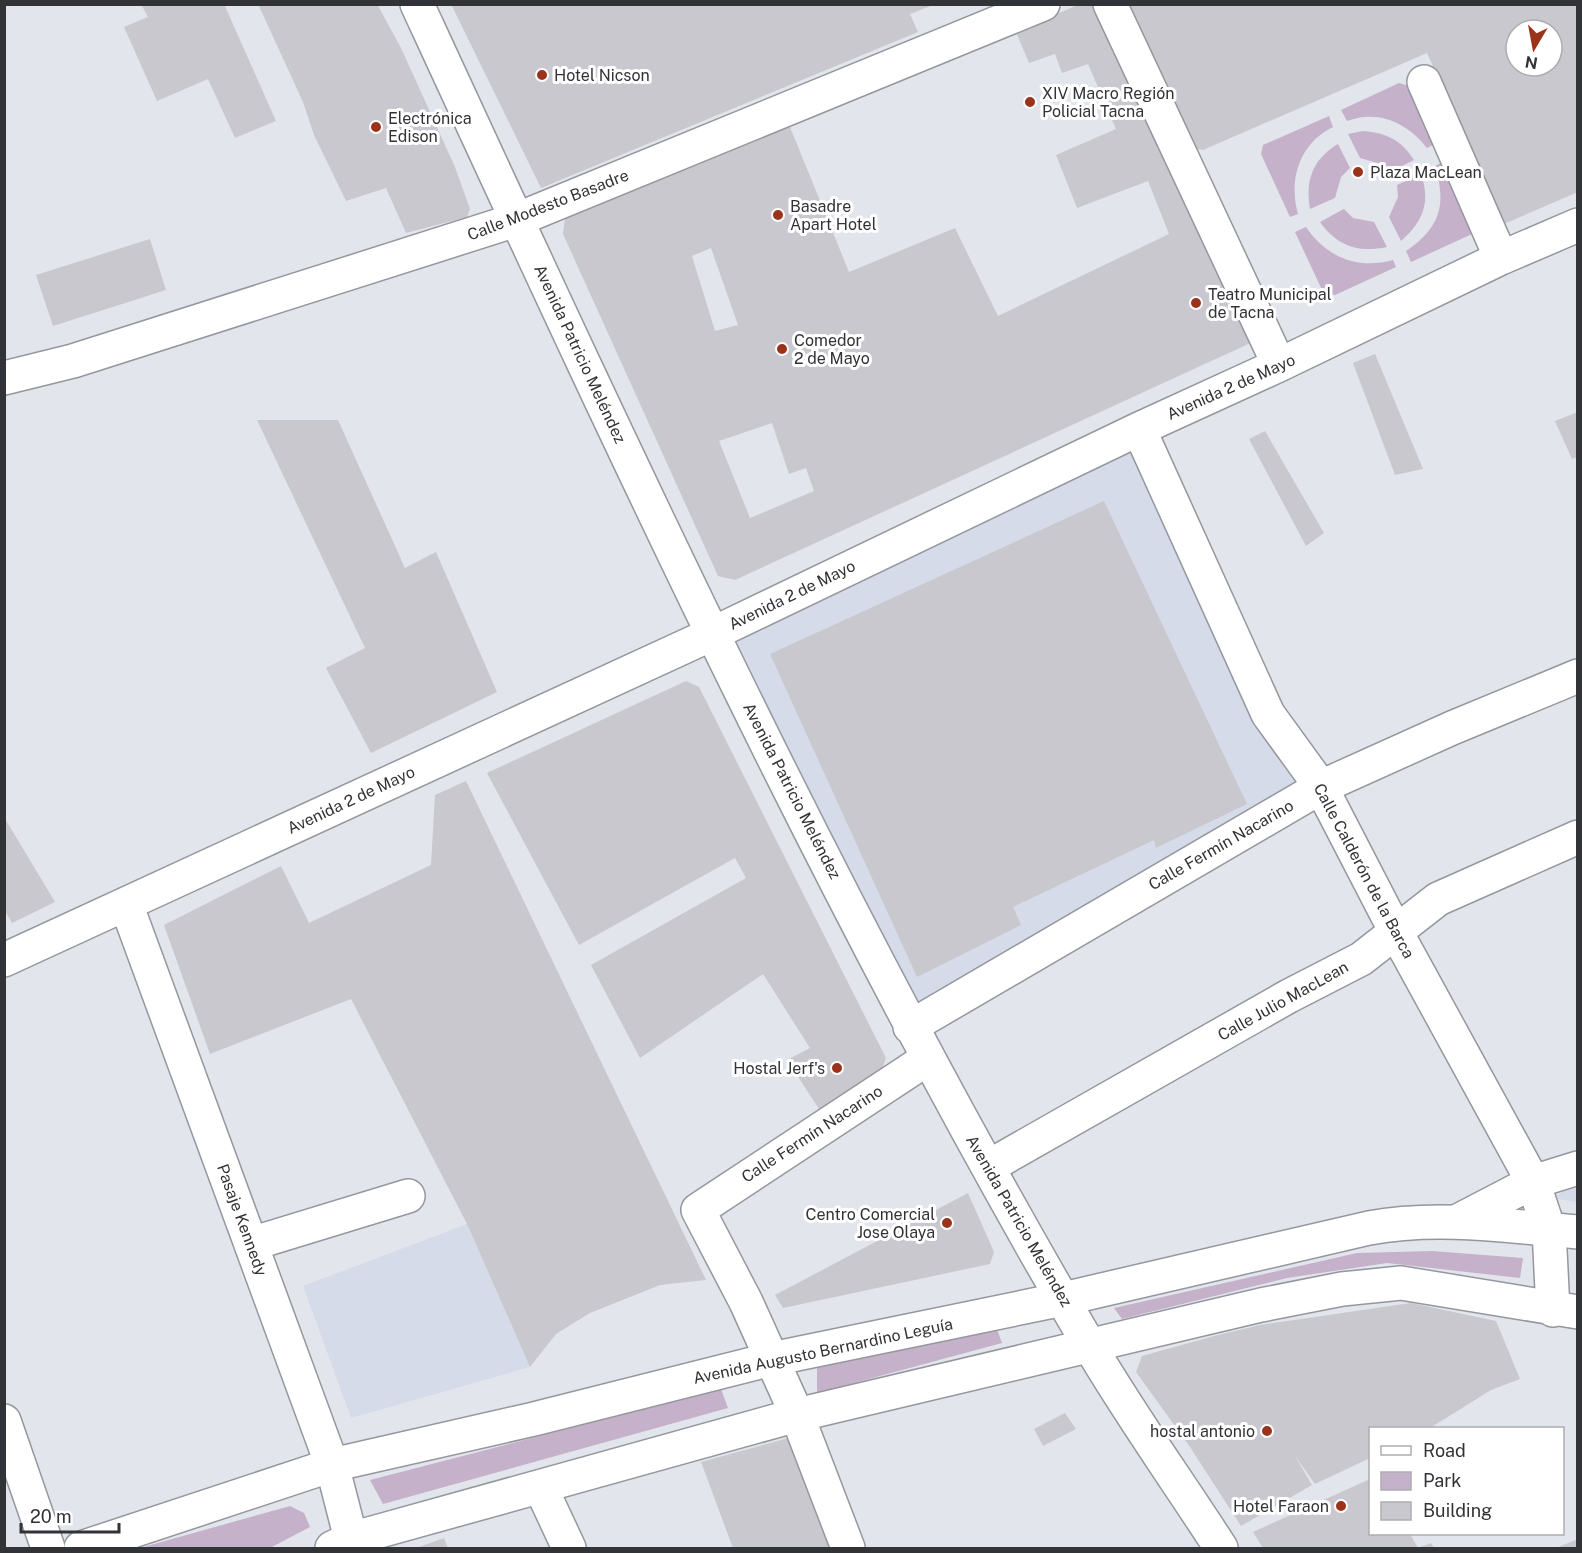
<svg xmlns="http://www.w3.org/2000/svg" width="1582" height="1553" font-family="'Public Sans',sans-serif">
  <rect width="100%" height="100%" fill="#e2e5ec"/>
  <!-- built -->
  <path fill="#d6dbe9" d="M1139,429L1321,787L910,1027L713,634Z
    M1577,1184V1202L1552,1198Z
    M467,1224L530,1367L351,1418L303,1286Z"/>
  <!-- green -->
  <path fill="#c5b1c9" d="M1399,83L1406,85L1435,144L1427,148C1408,123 1378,109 1347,121L1341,110Z
    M1329,116L1333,127C1300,143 1288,179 1298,214L1290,217L1261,154L1263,145Z
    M1363,131C1387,133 1401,140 1414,160L1390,172L1381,164L1360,158L1348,134Z
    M1338,144L1350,168L1341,177L1335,198L1310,209C1305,180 1313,159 1338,144Z
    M1444,161L1475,227L1472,234L1411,262L1406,251C1440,228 1447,205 1435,166Z
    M1421,174C1431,202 1423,222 1401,241L1389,217L1398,197L1397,185Z
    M1344,209L1353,218L1374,222L1387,247C1358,253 1337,246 1320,222Z
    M1306,227C1326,257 1358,270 1393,260L1396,267L1335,295L1323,292L1295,232Z
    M1432,1251L1523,1258L1520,1278L1387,1263L1287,1278L1122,1319L1114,1308L1357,1253Z
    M996,1327L1002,1343L817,1393V1365Z
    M721,1389L728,1408L383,1504L370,1480Z
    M290,1506L304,1513L310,1527L270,1548H140Z"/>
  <!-- building -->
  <path fill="#c9c8cf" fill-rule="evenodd" d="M141,4H224L276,121L235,138L208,79L157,101L124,27L148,17Z
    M258,4H377L401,48L455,167L470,209L467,217L406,233L386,188L346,201L314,135L303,102Z
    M451,4H932L933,5L910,14L918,32L541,188Z
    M1080,4H1102L1257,340L735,580L718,576L563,234L565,218L732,146L790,127L849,272L955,228L998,316L1169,234L1148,181L1077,208L1056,155L1116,129L1088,64L1062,73L1055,54L1029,63L1016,32ZM711,248L738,325L715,331L692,256ZM772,423L789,474L806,468L814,491L750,518L719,441Z
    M1127,4H1578V192L1504,224L1427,53L1203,150L1190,148ZM1516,30H1552V66H1516Z
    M150,239L166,290L53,326L36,275Z
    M1375,354L1423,469L1395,475L1353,363Z
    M1578,412V457L1572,459L1555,421Z
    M257,420H338L405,568L436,552L497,692L371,753L326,668L365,648Z
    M1265,431L1324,533L1306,546L1249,439Z
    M1104,501L1247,804L1156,848L1154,840L1013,907L1021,925L917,977L770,654Z
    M686,681L699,687L886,1058L880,1075L821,1112L787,1060L810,1048L763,974L640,1058L591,965L746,878L735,858L579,945L487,773Z
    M466,781L706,1280L660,1285L590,1313L556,1334L530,1367L467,1224L351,999L210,1054L164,925L281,866L309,923L431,865L435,795Z
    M4,817L55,902L12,923L4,909Z
    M968,1193L994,1252L990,1264L783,1308L775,1295Z
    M1411,1303L1496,1321L1520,1379L1491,1390L1430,1428H1371L1370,1458L1315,1484L1295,1456L1312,1485L1241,1526L1190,1447L1136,1372L1142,1356L1214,1336L1260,1325Z
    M1065,1413L1076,1429L1043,1446L1034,1429Z
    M792,1437L836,1548H733L701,1462Z
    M1370,1479V1534H1410L1418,1548L1431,1543L1434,1548H1263L1253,1532Z
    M444,1538L448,1548H416Z
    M1578,1539V1548H1556Z"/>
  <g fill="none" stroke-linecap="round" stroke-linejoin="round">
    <!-- minor casing -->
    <g stroke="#95979e" stroke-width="36">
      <path id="minor" d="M417,4C626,457 835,912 1088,1343C1129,1413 1177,1480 1221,1548
        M1110,4L1279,365
        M1424,82L1501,258
        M4,378L73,361L516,220L1043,4
        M1139,429L1268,714L1321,787L1396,932L1533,1182L1549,1230L1553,1310
        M126,904L332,1465L351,1539
        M4,960L712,634L1139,429L1279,365L1501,258L1578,225
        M910,1027L1321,787L1452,728L1578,676
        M988,1167L1289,996L1361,959L1438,899L1578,837
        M1458,1221L1533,1182L1578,1168
        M251,1244L408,1196
        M4,1421L48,1548
        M541,1488L569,1548
        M848,1548L797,1415L746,1302L698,1210L927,1059"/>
    </g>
    <!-- major casing -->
    <g stroke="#95979e" stroke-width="36">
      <path id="major" d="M81,1548L332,1465L534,1419L772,1359L1063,1299L1369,1228C1438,1215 1508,1226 1578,1232
        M332,1548L351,1539L797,1415L1261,1305L1342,1289L1401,1283L1578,1312"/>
    </g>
    <!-- minor -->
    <use href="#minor" stroke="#fff" stroke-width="33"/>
    <!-- major -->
    <use href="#major" stroke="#fff" stroke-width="33"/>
  </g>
  <!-- markers -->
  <g fill="#9b331c" stroke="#fff" stroke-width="2">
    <circle cx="542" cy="75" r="6"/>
    <circle cx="1030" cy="102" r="6"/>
    <circle cx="376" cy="127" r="6"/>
    <circle cx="1358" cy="172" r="6"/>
    <circle cx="778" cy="215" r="6"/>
    <circle cx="1196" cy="303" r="6"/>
    <circle cx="782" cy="349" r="6"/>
    <circle cx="837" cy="1068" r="6"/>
    <circle cx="947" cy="1223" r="6"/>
    <circle cx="1267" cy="1431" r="6"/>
    <circle cx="1341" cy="1506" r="6"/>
  </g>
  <g text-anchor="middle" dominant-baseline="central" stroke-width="6" stroke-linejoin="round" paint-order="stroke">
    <!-- poi labels -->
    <g font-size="16" fill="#323336" stroke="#fff" text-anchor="start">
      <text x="554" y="75">Hotel Nicson</text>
      <text x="1042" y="93">XIV Macro Región<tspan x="1042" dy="18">Policial Tacna</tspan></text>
      <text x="388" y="118">Electrónica<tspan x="388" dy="18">Edison</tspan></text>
      <text x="1370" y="172">Plaza MacLean</text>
      <text x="790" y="206">Basadre<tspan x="790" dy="18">Apart Hotel</tspan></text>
      <text x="1208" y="294">Teatro Municipal<tspan x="1208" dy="18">de Tacna</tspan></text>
      <text x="794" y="340">Comedor<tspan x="794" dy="18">2 de Mayo</tspan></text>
      <text x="825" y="1068" text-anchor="end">Hostal Jerf's</text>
      <text x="935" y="1214" text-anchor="end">Centro Comercial<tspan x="935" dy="18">Jose Olaya</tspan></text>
      <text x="1255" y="1431" text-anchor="end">hostal antonio</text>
      <text x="1329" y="1506" text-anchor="end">Hotel Faraon</text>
    </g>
    <!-- street labels -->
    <g font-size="16" fill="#323336" stroke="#fff">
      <text transform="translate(548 205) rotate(-21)">Calle Modesto Basadre</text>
      <text transform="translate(580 354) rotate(65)">Avenida Patricio Meléndez</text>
      <text transform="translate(1231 387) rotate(-24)">Avenida 2 de Mayo</text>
      <text transform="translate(792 595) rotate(-26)">Avenida 2 de Mayo</text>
      <text transform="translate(792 791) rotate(63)">Avenida Patricio Meléndez</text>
      <text transform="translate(351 800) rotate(-25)">Avenida 2 de Mayo</text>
      <text transform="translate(1221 845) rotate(-30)">Calle Fermín Nacarino</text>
      <text transform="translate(1364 871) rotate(62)">Calle Calderón de la Barca</text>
      <text transform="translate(1283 1001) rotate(-29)">Calle Julio MacLean</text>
      <text transform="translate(812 1134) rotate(-33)">Calle Fermín Nacarino</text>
      <text transform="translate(242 1220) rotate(70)">Pasaje Kennedy</text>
      <text transform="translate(1019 1221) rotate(60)">Avenida Patricio Meléndez</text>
      <text transform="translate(823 1351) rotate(-12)">Avenida Augusto Bernardino Leguía</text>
    </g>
  </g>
  <!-- border -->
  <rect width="1582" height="1553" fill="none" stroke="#323336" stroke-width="12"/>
  <!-- legend -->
  <rect x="1369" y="1427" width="195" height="108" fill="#ffffff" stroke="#adadaf" stroke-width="1.5"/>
  <rect x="1381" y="1446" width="30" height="9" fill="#ffffff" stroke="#adadaf" stroke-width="1.5"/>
  <text x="1423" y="1457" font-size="18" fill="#323336">Road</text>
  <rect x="1381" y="1472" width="30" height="18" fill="#c5b1c9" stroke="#adadaf" stroke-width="1.5"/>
  <text x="1423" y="1487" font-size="18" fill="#323336">Park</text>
  <rect x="1381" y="1502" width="30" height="18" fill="#c9c8cf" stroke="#adadaf" stroke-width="1.5"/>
  <text x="1423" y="1517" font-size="18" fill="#323336">Building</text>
  <!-- north arrow -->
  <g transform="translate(1534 48) rotate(190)"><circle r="28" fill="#ffffff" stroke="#adadaf" stroke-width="1.5"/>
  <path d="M0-4.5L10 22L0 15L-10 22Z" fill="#9b331c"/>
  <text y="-9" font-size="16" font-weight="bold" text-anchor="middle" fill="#323336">N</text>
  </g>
  <!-- scale -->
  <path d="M21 1523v9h98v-9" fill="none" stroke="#323336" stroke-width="3"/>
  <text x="30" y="1523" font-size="18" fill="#323336" stroke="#ffffff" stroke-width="4.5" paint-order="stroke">20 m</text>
</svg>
